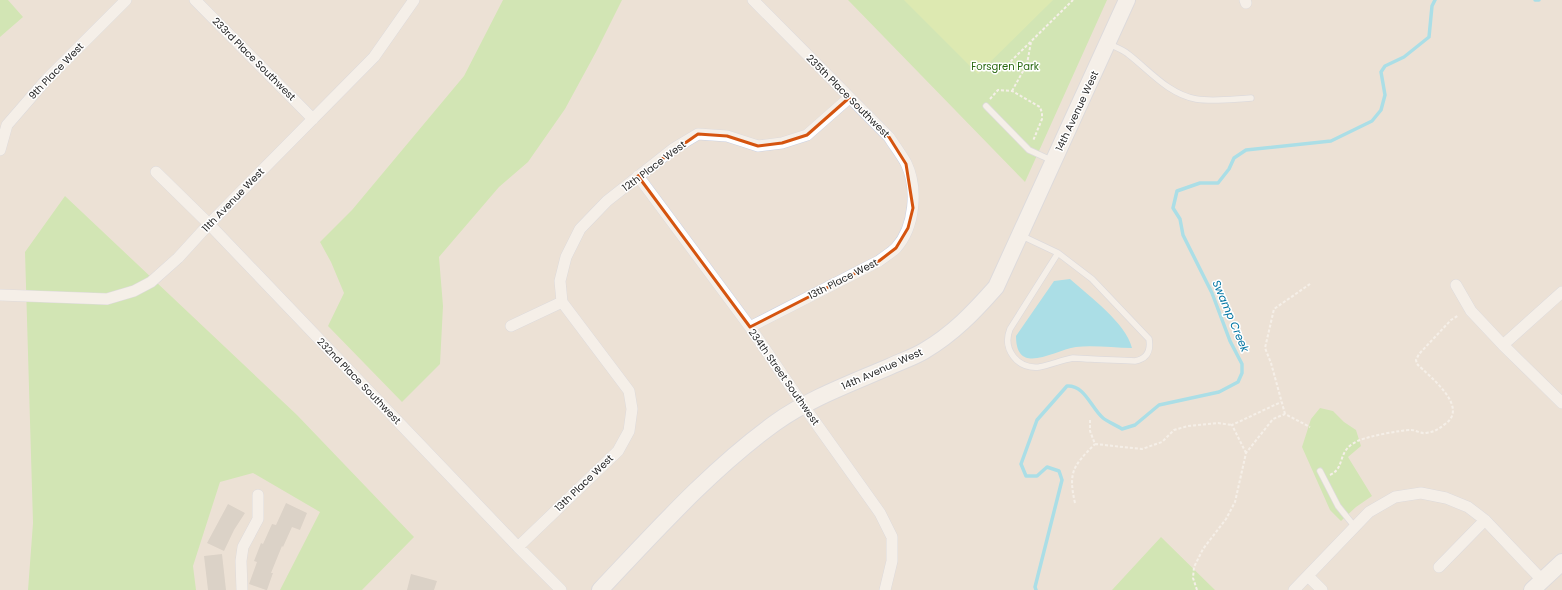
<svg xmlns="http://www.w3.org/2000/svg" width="1562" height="590" font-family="Poppins,sans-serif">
  <rect width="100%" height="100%" fill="#ece1d6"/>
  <!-- green -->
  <path fill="#b1e98c" d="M0,0H8L23,17L0,37Z
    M503,0H622L596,52L565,109L528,162L499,187L439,257L443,306L440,364L402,402L328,326L344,293L331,262L320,242L352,210L464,76Z
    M848,0H1107L1025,182Z
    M65,196L297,415L414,537L362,590H280L320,512L253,473L220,482L193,566L196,590H28L33,523L25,252Z
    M1320,408L1333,411L1344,422L1356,430L1361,446L1348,457L1372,496L1356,507L1341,521L1330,510L1302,447L1311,419Z
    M1161,537L1215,590H1112Z"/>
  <!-- pitch -->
  <path fill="#cbf286" d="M904,0H1053L978,74Z"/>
  <!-- water -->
  <path fill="#5cdafb" d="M1070,279C1089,296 1126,323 1132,348C1114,348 1094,345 1076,347C1054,350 1016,377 1016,336L1054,281Z"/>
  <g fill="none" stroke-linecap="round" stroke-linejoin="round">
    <!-- stream -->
    <path stroke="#5cdafb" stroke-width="3.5" d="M1535,0H1539
      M1036,590L1035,587L1062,480L1059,471L1047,467L1037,476H1026L1021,464L1037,420L1067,386C1085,385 1091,408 1103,418C1108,422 1116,425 1122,429L1135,425L1159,405L1219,392L1238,382L1242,373V364L1230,341L1212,293L1183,235L1180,219L1173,208L1177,191L1200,183H1218L1229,169L1234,158L1246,150L1331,141L1372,121L1381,110L1385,95L1381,72L1385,66L1404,57L1429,37L1432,6L1435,0"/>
  </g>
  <!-- building -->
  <path fill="#c6beb6" d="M286,503L307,513L300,530L292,527L283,547L282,546L271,573H273L267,590H266L249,584L257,562L254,561L261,543L263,544L272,524L276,525Z
    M228,504L245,513L234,530L224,551L207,543Z
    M222,554L226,590H208L204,556Z
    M411,574L437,581L434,590H407Z"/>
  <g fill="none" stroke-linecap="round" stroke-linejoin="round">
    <!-- lane casing -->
    <g stroke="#cbd1e2" stroke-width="7">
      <path id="lane" d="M1109,44C1115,47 1122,49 1128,54C1149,70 1168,94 1196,99C1214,102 1233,99 1251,98
        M986,106L1029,150L1053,161
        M1020,235L1058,253L1092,279L1149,339C1151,351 1147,359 1135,361C1120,360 1106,360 1091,359C1085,359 1079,358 1073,358C1061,360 1051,365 1039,367C1017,369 1002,349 1010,329L1058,253
        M1320,471L1338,506L1355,527"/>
    </g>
    <!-- street casing -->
    <g stroke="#cbd1e2" stroke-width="12">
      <path id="street" d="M195,0L313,119
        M1245,0L1246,3
        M0,150L7,125L46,80L126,0
        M156,172L209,224L518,547L561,590
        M638,176L750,327L803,405L880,513L892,537V561L885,590
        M1456,285L1471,311L1503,345L1562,403
        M0,295L107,299L134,291L151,282L178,258L209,224L374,57L414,0
        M562,302L560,281L566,257L580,229L607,201L673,149L698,134L727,136L758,146L782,143L807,135L849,98
        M511,326L562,302
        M750,327L879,261C884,257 891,253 896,248C915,227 918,188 906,163C901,154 894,145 889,137L753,0
        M1503,345L1562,292
        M518,547L618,451L629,431L632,409L629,391L562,302
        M1439,567L1485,520
        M1308,576L1322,590
        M242,590L241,561L243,547L258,519V495
        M1294,590L1369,512L1395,497L1421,493L1446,498L1468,507L1485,520L1542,580"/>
    </g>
    <!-- secondary casing -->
    <g stroke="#cbd1e2" stroke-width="18">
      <path id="secondary" d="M600,590C655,532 710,470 775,423C810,398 852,383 891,366C902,361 914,357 924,351C953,334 974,312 996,287L1127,0
        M1532,590L1562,562"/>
    </g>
    <!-- path -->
    <path stroke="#fff" stroke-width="2" stroke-dasharray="3 2" stroke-linecap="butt" d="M1007,65L1073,0
      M1012,91L1027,64L1031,42
      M990,99L998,90L1012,91L1040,107L1042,113V119L1033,141
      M1285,414L1271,363L1265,348L1274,309L1310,284
      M1090,420V431L1095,444L1142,449L1162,442L1174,430L1188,426L1218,423L1232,425
      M1246,453L1232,425L1281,402
      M1330,475C1347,467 1335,450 1360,440C1370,436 1401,430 1411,430C1416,430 1421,434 1426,433C1434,432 1439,429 1445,424C1470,407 1429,376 1417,364L1416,360L1419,354L1451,320L1459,315
      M1075,503C1068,472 1073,466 1095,444
      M1197,590L1193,578L1194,567L1203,549L1226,519L1235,502L1246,453L1273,419L1285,414L1310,427"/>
    <!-- lane -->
    <use href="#lane" stroke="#fff" stroke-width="5.5"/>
    <!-- street -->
    <use href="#street" stroke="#fff" stroke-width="11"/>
    <!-- secondary -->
    <use href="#secondary" stroke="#fff" stroke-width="16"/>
  </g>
  <!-- marked area -->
  <path d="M0 0H1562V590H0ZM849,98L889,137L906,164L913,208L908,228L896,248L879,261L750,327L638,176L698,134L727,136L758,146L782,143L807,135Z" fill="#ece1d6" fill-opacity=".55" fill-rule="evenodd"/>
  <path fill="none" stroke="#d5540f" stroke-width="3" stroke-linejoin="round" d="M849,98L889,137L906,164L913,208L908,228L896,248L879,261L750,327L638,176L698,134L727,136L758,146L782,143L807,135Z"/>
  <g text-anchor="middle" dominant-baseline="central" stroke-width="3" stroke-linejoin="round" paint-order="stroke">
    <!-- street labels -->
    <g font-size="10" fill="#272727" stroke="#fff">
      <text transform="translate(254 59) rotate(45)">233rd Place Southwest</text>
      <text transform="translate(56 71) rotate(-46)">9th Place West</text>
      <text transform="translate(848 96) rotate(45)">235th Place Southwest</text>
      <text transform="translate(1077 111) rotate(-65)">14th Avenue West</text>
      <text transform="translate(654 166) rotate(-37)">12th Place West</text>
      <text transform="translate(233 200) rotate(-46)">11th Avenue West</text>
      <text transform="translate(843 279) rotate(-27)">13th Place West</text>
      <text transform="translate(882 369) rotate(-24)">14th Avenue West</text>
      <text transform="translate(784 377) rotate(55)">234th Street Southwest</text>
      <text transform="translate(359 381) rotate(46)">232nd Place Southwest</text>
      <text transform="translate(584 483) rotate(-44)">13th Place West</text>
    </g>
    <!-- park labels -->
    <g font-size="10" fill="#296911" stroke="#fff">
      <text x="1005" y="66">Forsgren Park</text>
    </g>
    <!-- water labels -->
    <g font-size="11" font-style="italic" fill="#0074a2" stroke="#fff">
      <text transform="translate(1231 316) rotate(67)">Swamp Creek</text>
    </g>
  </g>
</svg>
